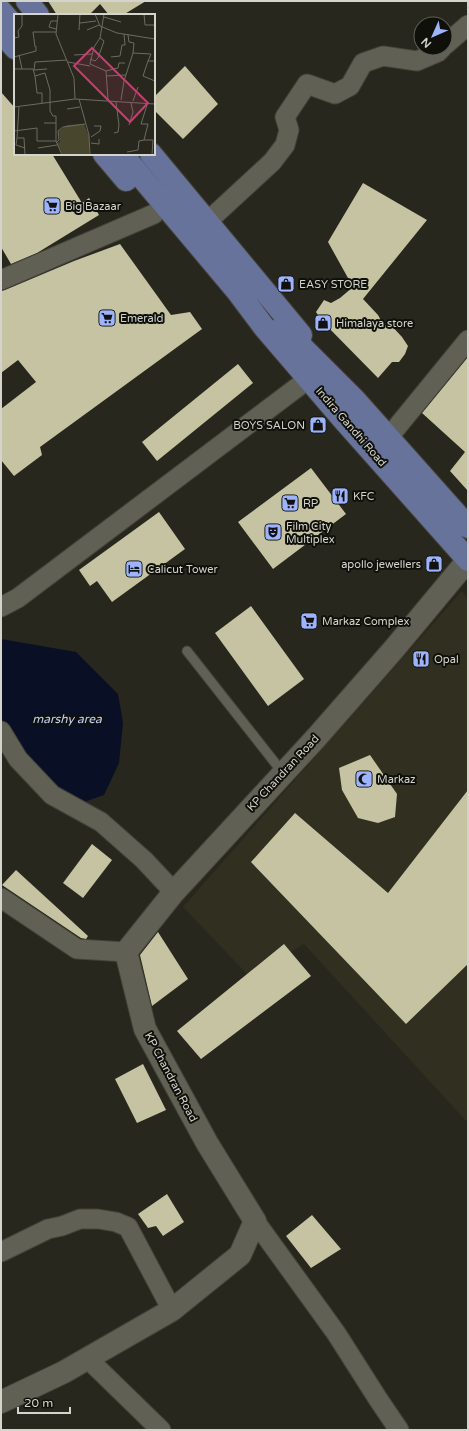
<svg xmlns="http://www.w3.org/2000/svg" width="469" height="1431" font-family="'Varela Round',sans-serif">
  <rect width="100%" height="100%" fill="#28271d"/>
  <!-- built -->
  <path fill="#313020" d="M462,591L468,599V1123L304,944L249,976L183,907Z"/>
  <!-- water -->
  <path fill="#090f24" d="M1,639L76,652L118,694L123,723L119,763L104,795L84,802L57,790L33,766L1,721Z"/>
  <!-- building -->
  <path fill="#c5c3a2" d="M48,1H146L123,15H109L100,4L89,15H57Z
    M185,66L218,104L183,139L154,110V97Z
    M1,92L15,108V154H52L82,203L89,198L99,215L37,253L11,264L1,247Z
    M363,183L427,220L363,299L378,315L384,326L389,323L402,337L408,346L405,354L399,362H392L378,378L322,321L316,312L324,300L331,303L340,298L353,287L328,242Z
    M120,244L171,315L190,312L202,329L40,447L42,455L14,476L1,460V409L36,382L18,360L1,373V291L5,290L74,261Z
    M468,357V491L450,471L465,452L422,413Z
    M238,364L253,383L157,461L142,442Z
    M311,468L346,514L273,569L238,522Z
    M159,512L185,549L112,602L97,581L90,586L79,570Z
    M251,606L304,679L268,706L215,633Z
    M370,755L397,794L395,817L378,823L358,818L342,790L339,768Z
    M468,790V964L406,1024L251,862L295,813L388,893Z
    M92,844L112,860L83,898L63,883Z
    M16,870L88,936L86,939L81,938L2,885Z
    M158,932L188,979L152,1006L140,955Z
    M284,944L311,976L201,1059L177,1031Z
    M143,1064L166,1110L137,1123L115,1079Z
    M167,1194L184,1222L163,1236L156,1226L148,1228L138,1214Z
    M312,1215L341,1249L311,1268L286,1236Z"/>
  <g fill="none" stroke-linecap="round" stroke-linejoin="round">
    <!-- service casing -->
    <g stroke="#44433a" stroke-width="11">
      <path id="service" d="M187,651L283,773"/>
    </g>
    <!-- minor casing -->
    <g stroke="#44433a" stroke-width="21">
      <path id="minor" d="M445,45L468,25
        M207,222L272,162L285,145L289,130L285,117L307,84L335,94L350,86L363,63L383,56L417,61L438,52L442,48
        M1,280L154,214
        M388,438L468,340
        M1,607L18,598L299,386
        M1,731L18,759L52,795L101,822L144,860L174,892
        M1,898L77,949L126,952
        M255,1221L336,1333L378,1399L399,1430
        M1,1252L48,1229L62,1226L80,1219H98L116,1222L128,1227L172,1310
        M88,1359L161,1430"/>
    </g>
    <!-- tertiary casing -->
    <g stroke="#44433a" stroke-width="24">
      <path id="tertiary" d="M1,1402L64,1372L172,1310L240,1255L255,1221L207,1143L145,1029L126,952L174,892L316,738L394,649L468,560"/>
    </g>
    <!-- primary casing -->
    <g stroke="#44433a" stroke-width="24">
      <path id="primary" d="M27,1L38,15
        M1,11L15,27
        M1,32L15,48
        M104,154L126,180
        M122,154L237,291L264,327L342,418L468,560
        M151,154L301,335
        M282,327L355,400L468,527"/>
    </g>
    <!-- service -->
    <use href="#service" stroke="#606054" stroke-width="9"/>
    <!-- minor -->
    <use href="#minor" stroke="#606054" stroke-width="19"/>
    <!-- tertiary -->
    <use href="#tertiary" stroke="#606054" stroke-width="22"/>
    <!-- primary -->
    <use href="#primary" stroke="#67739a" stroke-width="22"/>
  </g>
  <!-- icons -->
  <defs>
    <g id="supermarket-square" transform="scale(0.9)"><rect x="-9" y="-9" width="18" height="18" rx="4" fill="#9db4fd" stroke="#10100b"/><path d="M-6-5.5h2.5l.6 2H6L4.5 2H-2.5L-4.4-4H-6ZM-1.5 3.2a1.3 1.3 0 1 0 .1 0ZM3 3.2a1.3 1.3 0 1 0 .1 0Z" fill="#111"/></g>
    <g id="shop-square" transform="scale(0.9)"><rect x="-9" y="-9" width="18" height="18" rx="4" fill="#9db4fd" stroke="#10100b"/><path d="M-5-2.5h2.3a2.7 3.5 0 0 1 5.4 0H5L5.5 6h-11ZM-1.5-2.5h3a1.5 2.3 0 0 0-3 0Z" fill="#111"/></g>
    <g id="restaurant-square" transform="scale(0.9)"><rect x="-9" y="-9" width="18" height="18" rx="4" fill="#9db4fd" stroke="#10100b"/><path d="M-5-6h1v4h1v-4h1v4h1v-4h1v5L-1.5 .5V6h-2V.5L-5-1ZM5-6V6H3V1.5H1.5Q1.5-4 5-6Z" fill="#111"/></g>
    <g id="theatre-square" transform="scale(0.9)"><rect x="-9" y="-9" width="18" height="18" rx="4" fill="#9db4fd" stroke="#10100b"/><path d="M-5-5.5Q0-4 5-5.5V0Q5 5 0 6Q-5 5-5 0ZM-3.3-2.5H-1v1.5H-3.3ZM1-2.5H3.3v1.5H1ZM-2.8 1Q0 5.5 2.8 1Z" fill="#111"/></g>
    <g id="hotel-square" transform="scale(0.9)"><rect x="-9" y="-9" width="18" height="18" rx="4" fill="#9db4fd" stroke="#10100b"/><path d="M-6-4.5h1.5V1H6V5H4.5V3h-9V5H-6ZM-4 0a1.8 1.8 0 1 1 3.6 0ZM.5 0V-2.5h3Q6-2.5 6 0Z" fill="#111"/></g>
    <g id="mosque-square" transform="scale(0.9)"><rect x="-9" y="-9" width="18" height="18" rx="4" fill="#9db4fd" stroke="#10100b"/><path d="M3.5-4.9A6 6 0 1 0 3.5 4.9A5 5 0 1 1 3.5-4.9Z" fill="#111"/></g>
  </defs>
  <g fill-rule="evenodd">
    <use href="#supermarket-square" x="52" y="206"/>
    <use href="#shop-square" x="286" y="284"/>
    <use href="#supermarket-square" x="107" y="318"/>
    <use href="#shop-square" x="323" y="323"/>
    <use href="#shop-square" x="318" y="425"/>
    <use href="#restaurant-square" x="340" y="496"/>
    <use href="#supermarket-square" x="290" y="503"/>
    <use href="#theatre-square" x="273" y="532"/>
    <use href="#shop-square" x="434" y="564"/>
    <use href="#hotel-square" x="134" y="569"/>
    <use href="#supermarket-square" x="309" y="621"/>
    <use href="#restaurant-square" x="421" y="659"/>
    <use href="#mosque-square" x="364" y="779"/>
  </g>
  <g text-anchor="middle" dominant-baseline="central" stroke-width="4" stroke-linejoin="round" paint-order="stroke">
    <!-- poi labels -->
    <g font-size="11" fill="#d4d4cd" stroke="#10100b" text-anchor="start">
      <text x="65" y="206">Big Bazaar</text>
      <text x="299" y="284">EASY STORE</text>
      <text x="120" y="318">Emerald</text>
      <text x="336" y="323">Himalaya store</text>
      <text x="305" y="425" text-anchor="end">BOYS SALON</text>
      <text x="353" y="496">KFC</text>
      <text x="303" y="503">RP</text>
      <text x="286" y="526">Film City<tspan x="286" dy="13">Multiplex</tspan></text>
      <text x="421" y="564" text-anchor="end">apollo jewellers</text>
      <text x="147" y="569">Calicut Tower</text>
      <text x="322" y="621">Markaz Complex</text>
      <text x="434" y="659">Opal</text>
      <text x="377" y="779">Markaz</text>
    </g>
    <!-- street labels -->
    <g font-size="11" fill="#d4d4cd" stroke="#10100b">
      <text transform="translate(351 427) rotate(49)">Indira Gandhi Road</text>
      <text transform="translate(283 773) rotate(-47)">KP Chandran Road</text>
      <text transform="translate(171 1077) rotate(62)">KP Chandran Road</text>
    </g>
    <!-- water labels -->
    <g font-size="12" font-style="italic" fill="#c2d0fa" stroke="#10100b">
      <text x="67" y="719">marshy area</text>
    </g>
  </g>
  <!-- overview -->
  <g transform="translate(14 14)">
    <rect width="141" height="141" fill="#28271d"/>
    <path d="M70,110L75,122V141H49L43,129L46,128L45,117L53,111Z" fill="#48462d"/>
    <path fill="none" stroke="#6d6c63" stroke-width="1" d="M44,0L42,20L60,64L61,85M81,0L86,12L103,19L141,25M90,0L86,24L80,33L76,50L92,57L94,86M130,0L131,11H140L141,15M90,3L107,8M66,9L82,7M42,15L35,13L37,7H43M65,16L66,0M73,16L85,11M0,24L5,23L4,17L8,12V0M21,33L19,18H42M119,39L137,40L134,47M5,41L8,55M60,41L78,40M0,43L22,37V32M97,43L106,42L108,31H111L110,20M76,45L81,47L84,44L90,27L86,24M141,47H134L129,62L141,67M54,48L76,52M0,55H19L21,62L31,59L36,76V97L39,102H42V109M33,55L20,56L21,48L53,46M92,57L104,54L105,49H111M21,62L23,79H28V89M92,62L112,61M65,85L75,121L76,141M107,86L110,67L119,39L120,29L115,28L114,21M119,87L124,73M133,91L127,110H134L130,126H139L138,141M0,93L61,85L141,90M5,93L3,124H10L11,141M53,95L66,93M30,109H42V127L48,141M115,111L119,98L117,89M0,117L23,114V127H42M100,119L104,118L105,111L102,88M77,123L86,117L87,112H80M3,124L2,131L11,134M42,129L45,126L44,117L49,113L71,110M77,129L85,130V125M24,134L43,131M113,138L124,136L125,127L130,126"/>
    <path fill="#c63e72" fill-opacity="0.15" stroke="#c63e72" stroke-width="2" d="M78,34L134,89L116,108L60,52Z"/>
    <rect width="141" height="141" fill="none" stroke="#d4d4cd" stroke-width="2"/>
  </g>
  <!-- border -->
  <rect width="469" height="1431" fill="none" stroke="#d4d4cd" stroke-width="4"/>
  <!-- north arrow -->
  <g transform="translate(433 36) rotate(225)"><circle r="19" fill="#10100b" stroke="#5e5e59"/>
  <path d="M0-3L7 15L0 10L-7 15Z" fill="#9db4fd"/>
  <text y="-6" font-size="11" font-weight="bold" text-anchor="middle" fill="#d4d4cd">N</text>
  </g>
  <!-- scale -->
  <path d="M18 1407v6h52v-6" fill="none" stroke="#d4d4cd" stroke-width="2"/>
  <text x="24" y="1407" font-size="12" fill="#d4d4cd" stroke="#10100b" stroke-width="3" paint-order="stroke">20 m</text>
</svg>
